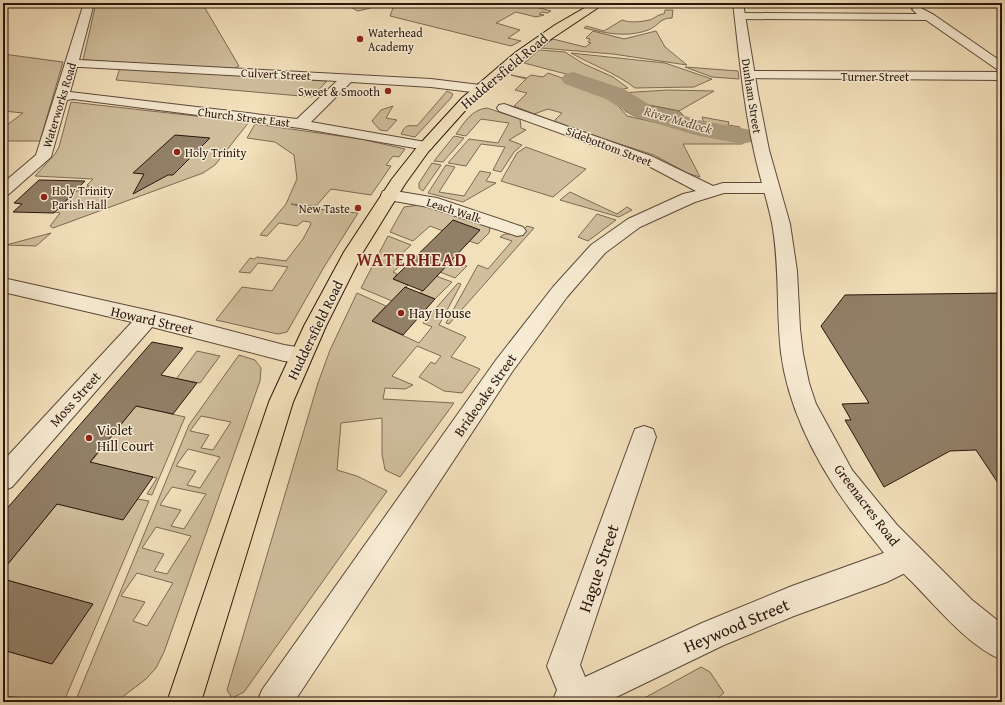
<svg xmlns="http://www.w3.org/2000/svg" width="1005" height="705" font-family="'Gentium Book Plus',serif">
  <rect width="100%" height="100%" fill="#f2e0bb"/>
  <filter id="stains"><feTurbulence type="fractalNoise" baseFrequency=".005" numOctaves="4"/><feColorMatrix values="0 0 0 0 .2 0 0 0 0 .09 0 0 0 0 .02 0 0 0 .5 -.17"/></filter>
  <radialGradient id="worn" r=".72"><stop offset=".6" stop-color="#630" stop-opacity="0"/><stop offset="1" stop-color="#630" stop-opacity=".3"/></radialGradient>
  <!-- green -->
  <path fill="#d0be9d" stroke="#7c6a54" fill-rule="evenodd" d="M96,3H202L239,66L233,69L83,60Z
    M354,3H391L358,11L346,5Z
    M405,3H545L536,7L551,11L547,13L542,12L539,14L544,15L536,17L516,12L496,23L520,30L508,38L521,41L511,46L390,16L394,5Z
    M665,10H673L672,18C659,18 659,26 648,30C626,38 606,33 584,28L586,26L604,31L622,20C630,23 641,22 649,20C654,19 658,14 664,14Z
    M593,31L624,39L656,31L665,47L687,65L613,54L541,48L553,39L585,47L591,43L588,42L590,39L586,38Z
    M539,50L565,52L584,64L613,77L628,88L616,91L585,79L524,63Z
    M571,53L665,63L712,79L694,87L635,88C616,73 592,65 571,53Z
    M3,54L63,62L40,141H3V128L23,113L3,111Z
    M685,67L738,71L739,79L712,77Z
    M120,68H127L327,81L312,97L116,80Z
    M548,73L608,94L627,116L684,129L743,139L745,142L742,144H683L700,177L687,173L654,155L557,124L555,120L562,113L548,109L534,114L514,106L527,93L515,90L526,79L511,75L527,78L531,75L543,77Z
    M668,90L714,91L679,111L628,101L620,93Z
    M447,91L453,94L451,98L415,137L401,134C405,125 408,125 417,126Z
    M71,102L249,122L215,165L203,173L53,228L50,226L60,213L55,212L75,192L89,186L87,185L93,179L35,176L55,154L59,147Z
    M393,106L386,118L397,120L387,131L380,130L372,121L381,110Z
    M487,108L520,119L521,128L526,130L509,140L522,145L514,152L501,172L493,170L505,147L481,144L466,166L448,163L469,139L498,143L509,123L481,119L466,136L456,134C464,123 472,109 487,108Z
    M702,117L729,122L728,125L740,127L738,134L706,128Z
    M255,124L361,139L405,149L399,157L393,156L386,165L391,166L371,195L331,189L316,206L291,204L307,208L358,213L324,267L287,332L278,334L216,320L242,287L272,291L288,267L258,263L250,273L239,272L250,258L254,259L257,257L286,261L303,239L311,224L310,222L303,221L297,226L279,223L267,236L260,235L286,204L297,179L294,155L275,142L247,138Z
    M454,136L464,138L443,162L434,161Z
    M526,147L586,169L553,197L501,181L517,153Z
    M432,163L441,165L423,191L419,188V183Z
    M446,165L455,167L439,192L464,196L480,171L491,173L486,181L496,183L463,202L428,193Z
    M570,192L617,214L627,207L632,210L619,217L560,200Z
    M419,205H425L487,226L490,228L489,233L478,244L469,241L480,230L453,221L443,231L430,226L413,241L390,232L404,207Z
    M597,214L616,220L588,241L578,237Z
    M527,226L534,228L449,324L446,323L478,265L488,269L512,241L500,237C506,232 510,234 517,236Z
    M51,233L36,246L6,245Z
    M388,236L411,245L395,260L403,263L393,272L397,274L393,279L408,285L392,301L361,288Z
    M451,260L467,266L455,278L440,272Z
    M436,276L452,282L435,299L420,293Z
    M458,283L461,284L439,325L466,337L451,357L480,369L462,393L444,391L419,377L431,362L435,364L441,356L417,346L392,376L413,385L405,389L385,388L383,399L454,403L400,477L385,470L382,454V418L341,423L337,470L357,476L387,491L244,692L232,698L227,690L318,383L330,350L357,293L386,306L372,321L419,343L432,327L423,323Z
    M197,351L220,356L200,383L176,379Z
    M239,355L255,360L261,368L260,381L164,652L156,668L146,679L121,698L108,702H75L189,425ZM201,416L231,422L213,450L201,448L209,435L190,431ZM188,449L220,457L200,488L187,485L196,471L176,466ZM172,487L206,494L184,529L171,526L181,510L160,505ZM156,527L191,536L167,574L154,571L164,554L142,548ZM137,573L173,583L147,626L133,621L145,602L121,596Z
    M136,406L185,417L152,495L147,494L157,478L90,463Z
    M138,499L149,501L64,701L3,696V650L52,664L92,604L3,579V570L57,504Z
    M701,667L710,672L724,693L713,702H637Z"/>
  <!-- water -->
  <path fill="#ae9b80" stroke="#796652" d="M620,93L628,101L679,111L695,127C676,127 641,122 625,111C620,107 616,100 611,95Z"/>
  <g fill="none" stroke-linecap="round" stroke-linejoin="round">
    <!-- shore -->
    <path stroke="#6c5846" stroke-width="1" d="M631,105L676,115L682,121C673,124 637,114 629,108Z"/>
    <!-- river -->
    <path fill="#ae9b80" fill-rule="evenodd" d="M573,72L624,89L653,107L699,120L751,130L755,136L751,142L741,144L695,135L635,117L606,99L565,84L561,79L565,74Z"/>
  </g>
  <!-- building -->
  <path fill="#927f67" stroke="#29160c" d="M175,135L210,138L173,175H168L133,194L144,174L133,173Z
    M39,180L85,181L54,213L13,212L22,204L14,203Z
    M453,220L480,230L423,291L393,279Z
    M405,287L435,299L403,335L372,321Z
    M1002,293V489L976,450L950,451L884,487L845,420H851L842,404L869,403L821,326L845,295Z
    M152,342L183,348L161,375L197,383L173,414L136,406L90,462L153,477L123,520L57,504L3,570V513Z
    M3,579L93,604L52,664L3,650Z"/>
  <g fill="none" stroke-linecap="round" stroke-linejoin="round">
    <!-- minor casing -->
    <g stroke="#5b4838" stroke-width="2">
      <path id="minor" d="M84,3H94L79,60L431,79L480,85L485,86L486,89L485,92L480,93L431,87L351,82L311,122L431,143L433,146L431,149L426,150L300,128L73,99L67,100L51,157L9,194L3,196V183L36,155ZM77,67H81L337,81L297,119L70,92Z
        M917,6L934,15L1002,62V71L998,70L926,20L740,19L735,16L740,13L917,14L912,9Z
        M748,71L1002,72V80L744,78L742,75L744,72Z
        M504,104L651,156L713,186L723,183H771L777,185L779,188L777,191L771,193H724L695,202L640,227L605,253L567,297L512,372L294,702H257L262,690L496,360L553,287L591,245L628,219L683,194L696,191L641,162L499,111L497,108L499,105Z
        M389,190L437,198L523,227L526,231L523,235L517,236L428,207L383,199L381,195L383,191Z
        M3,278L178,317L284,345L309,349L312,355L309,361L301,363L284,361L152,327L12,487L3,491V461L132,322L3,292Z
        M644,426L653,429L656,437L580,665L585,677L702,623L792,586L881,554L907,543L917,547L922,557L917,567L887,582L794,616L724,645L606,702H552L557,690L547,666L632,437L635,429Z"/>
    </g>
    <!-- tertiary casing -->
    <g stroke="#5b4838" stroke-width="2">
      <path id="tertiary" d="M733,3H743L758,94L769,150L790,224L797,271L800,329L803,354L809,383L816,404L852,470L897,525L972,600L1002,624V660C970,647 939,610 915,585C902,572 888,559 877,544C833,491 790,423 781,353C776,310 780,266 772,223C767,199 759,175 754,151C743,102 739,52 733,3Z"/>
    </g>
    <!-- primary casing -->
    <g stroke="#29160c" stroke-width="2">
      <path id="primary" d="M593,3H605L524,57L471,104L428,152L405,184L363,252L326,326L293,402L201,702H167L269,402L304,326L344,252L392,179L418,146L462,98L516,52L555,25Z"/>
    </g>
    <!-- minor -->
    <use href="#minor" fill="#f7ebd3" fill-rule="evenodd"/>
    <!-- tertiary -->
    <use href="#tertiary" fill="#f7ebd3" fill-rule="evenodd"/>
    <!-- primary -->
    <use href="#primary" fill="#f2e0bb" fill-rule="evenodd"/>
  </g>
  <!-- markers -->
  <g fill="#8f2418" stroke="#f7ebd3" stroke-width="1.5">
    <circle cx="360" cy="39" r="4"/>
    <circle cx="388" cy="91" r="4"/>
    <circle cx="177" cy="152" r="4"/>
    <circle cx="44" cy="197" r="4"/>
    <circle cx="358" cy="208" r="4"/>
    <circle cx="401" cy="313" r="4"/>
    <circle cx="89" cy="438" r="4"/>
  </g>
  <g text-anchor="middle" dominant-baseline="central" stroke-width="3" stroke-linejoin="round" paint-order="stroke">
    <!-- far-poi labels -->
    <g font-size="12" fill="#29160c" stroke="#f7ebd3" text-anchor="start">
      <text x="368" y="32">Waterhead<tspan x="368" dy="14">Academy</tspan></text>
      <text x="380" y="91" text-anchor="end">Sweet &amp; Smooth</text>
      <text x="185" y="152">Holy Trinity</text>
      <text x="52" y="190">Holy Trinity<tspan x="52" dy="14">Parish Hall</tspan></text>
      <text x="350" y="208" text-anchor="end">New Taste</text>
    </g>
    <!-- far-street labels -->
    <g font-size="12" fill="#29160c" stroke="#f7ebd3">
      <text transform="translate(276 74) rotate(3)">Culvert Street</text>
      <text x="875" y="76">Turner Street</text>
      <text transform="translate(752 96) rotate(81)">Dunham Street</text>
      <text transform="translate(59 105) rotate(-73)">Waterworks Road</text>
      <text transform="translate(244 117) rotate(7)">Church Street East</text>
      <text transform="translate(609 146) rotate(21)">Sidebottom Street</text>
      <text transform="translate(454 210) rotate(18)">Leach Walk</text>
    </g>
    <!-- far-water labels -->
    <g font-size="13" font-style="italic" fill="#5e4b3a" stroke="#f7ebd3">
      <text transform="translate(678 120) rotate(16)">River Medlock</text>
    </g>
    <!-- street labels -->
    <g font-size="14" fill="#29160c" stroke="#f7ebd3">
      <text transform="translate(504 71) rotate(-40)">Huddersfield Road</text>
      <text transform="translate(152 320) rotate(13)">Howard Street</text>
      <text transform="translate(315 330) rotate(-64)">Huddersfield Road</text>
      <text transform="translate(485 395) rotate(-55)">Brideoake Street</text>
      <text transform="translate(75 399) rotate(-48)">Moss Street</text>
      <text transform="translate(867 505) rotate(53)">Greenacres Road</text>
    </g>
    <!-- poi labels -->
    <g font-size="14" fill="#29160c" stroke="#f7ebd3" text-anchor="start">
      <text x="409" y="313">Hay House</text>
      <text x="97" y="430">Violet<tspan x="97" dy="16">Hill Court</tspan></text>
    </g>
    <!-- near-street labels -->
    <g font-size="17" fill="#29160c" stroke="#f7ebd3">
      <text transform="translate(598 568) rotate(-71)">Hague Street</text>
      <text transform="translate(736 625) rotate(-23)">Heywood Street</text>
    </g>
    <!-- district labels -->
    <g font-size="18" font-weight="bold" letter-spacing="1" fill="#7a1f14" stroke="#f7ebd3">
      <text x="412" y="259">WATERHEAD</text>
    </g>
  </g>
  <!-- margin -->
  <rect width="1005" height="705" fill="none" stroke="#f2e0bb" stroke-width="16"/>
  <rect x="4" y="4" width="997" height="697" fill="none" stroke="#29160c" stroke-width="2"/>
  <rect x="8" y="8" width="989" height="689" fill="none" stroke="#29160c"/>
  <rect width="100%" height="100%" filter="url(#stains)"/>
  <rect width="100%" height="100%" fill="url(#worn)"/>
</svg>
